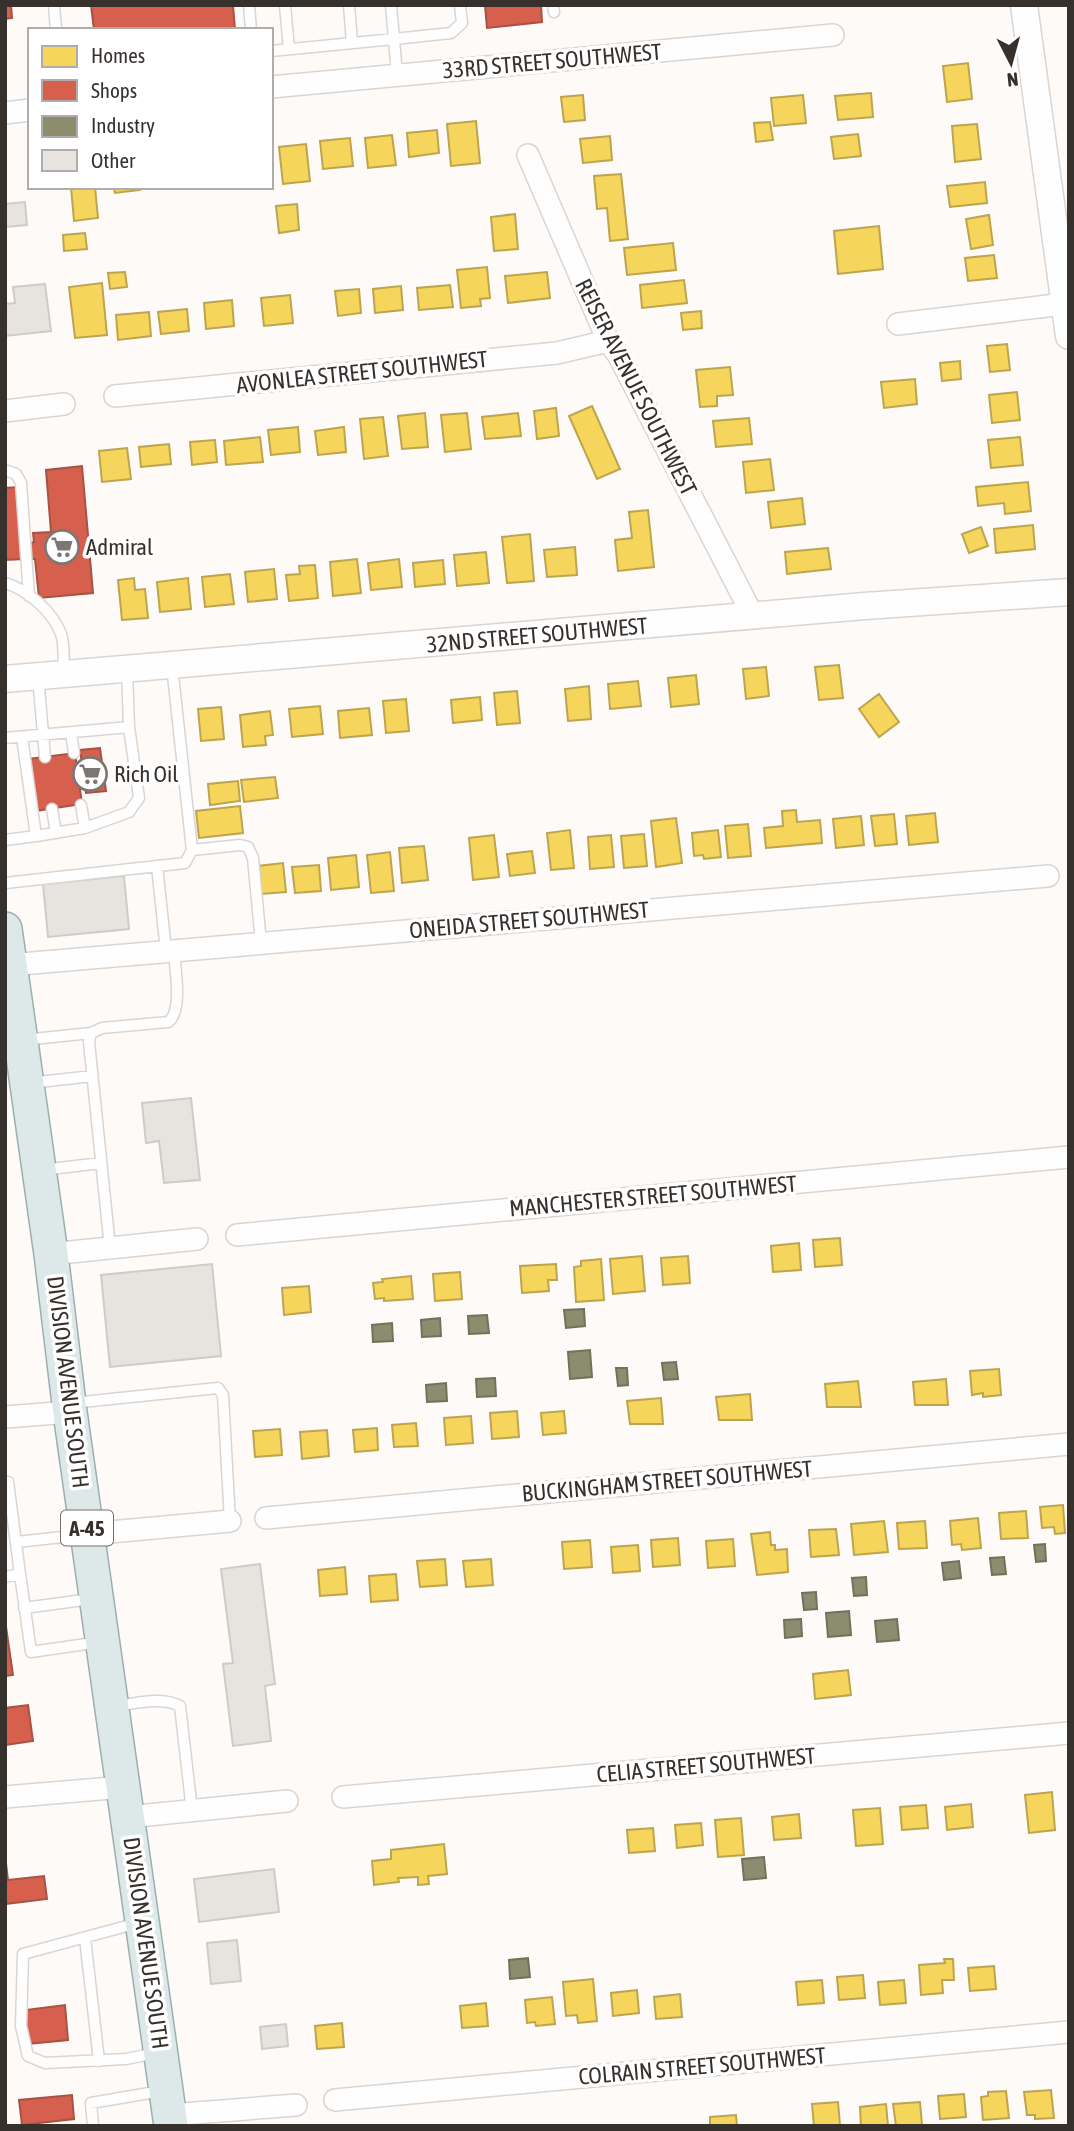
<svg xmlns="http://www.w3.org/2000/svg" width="1074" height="2131" font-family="'Asap Condensed',sans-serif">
  <rect width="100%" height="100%" fill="#fdfaf7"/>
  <!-- homes -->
  <path fill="#f6d55c" stroke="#bda44e" stroke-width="2" d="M968,63L972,99L947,102L943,66Z
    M871,93L873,117L838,120L835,96Z
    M583,95L585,120L564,122L561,97Z
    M803,95L806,123L774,126L771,98Z
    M476,121L480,163L451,166L447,124Z
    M770,122L773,140L756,142L754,123Z
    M977,124L981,159L955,162L952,126Z
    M437,130L439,153L409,157L407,133Z
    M858,134L861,156L834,159L831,137Z
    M392,135L396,165L368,168L365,138Z
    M610,136L612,160L583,163L580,139Z
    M350,138L353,166L323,169L320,141Z
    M306,144L310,181L283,184L279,147Z
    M621,174L628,239L610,241L607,208L597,209L594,176Z
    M985,182L987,203L950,207L947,186Z
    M71,187H95L98,218L74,221Z
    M114,187H139L140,190L115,193Z
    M297,204L299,230L279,233L276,206Z
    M515,214L518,249L494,251L491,217Z
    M989,215L993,245L971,249L966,219Z
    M879,226L883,269L838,274L834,231Z
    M85,233L87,249L64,251L63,235Z
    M673,243L676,270L627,275L624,248Z
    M994,255L997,278L968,281L965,258Z
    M487,267L490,298L480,299L481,306L461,308L457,270Z
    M125,272L127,287L110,289L108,273Z
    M547,272L550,298L508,303L505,276Z
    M684,280L687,303L642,308L640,285Z
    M102,283L107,335L75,338L69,287Z
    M450,285L453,307L419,310L417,288Z
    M401,286L403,310L375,313L373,289Z
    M359,289L361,313L338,316L335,291Z
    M290,295L293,323L264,326L261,298Z
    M232,300L234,326L206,329L204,303Z
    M187,309L189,331L161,334L158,312Z
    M701,311L702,328L683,330L681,313Z
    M149,312L151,336L118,340L116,315Z
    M1007,344L1010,370L990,372L987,346Z
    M960,361L961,379L942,381L940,363Z
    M730,367L733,395L717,396V406L700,407L696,370Z
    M915,379L917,404L884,408L881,382Z
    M1017,392L1020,420L992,423L989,395Z
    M592,406L620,469L597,479L569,416Z
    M556,408L559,436L537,439L534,411Z
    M425,413L428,447L402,449L398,416Z
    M467,413L471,449L445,452L441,415Z
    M518,413L521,436L485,439L482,417Z
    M383,417L388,456L364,459L360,419Z
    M749,418L752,444L716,447L713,421Z
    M298,427L300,452L271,455L268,430Z
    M344,427L346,452L318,455L315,431Z
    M260,437L263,462L226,465L224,441Z
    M1020,437L1023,465L991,468L988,440Z
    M215,440L217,462L192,465L190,442Z
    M169,444L171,464L141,467L139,447Z
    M127,448L131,479L102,482L99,451Z
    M770,459L774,490L746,493L743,462Z
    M1028,482L1031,511L1005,514L1004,503L978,506L976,487Z
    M802,498L805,524L771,528L768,502Z
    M648,510L654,567L618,571L615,540L632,538L629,512Z
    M1033,525L1035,549L996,553L994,529Z
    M981,527L988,546L969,553L962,534Z
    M530,534L534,581L507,583L502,537Z
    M575,547L577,575L547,577L544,550Z
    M828,548L831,569L787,574L785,552Z
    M486,552L489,583L457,586L454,555Z
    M357,559L361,593L333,596L330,562Z
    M399,559L402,587L371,590L368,563Z
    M443,560L445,584L415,587L413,563Z
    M315,565L318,598L289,601L286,575L300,574L299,566Z
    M274,569L277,599L248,602L245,572Z
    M230,574L234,604L205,607L202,577Z
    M134,578L135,590L145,589L148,618L122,620L118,580Z
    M188,578L191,609L160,612L157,582Z
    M839,665L843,698L819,700L815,667Z
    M766,667L769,696L746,699L743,669Z
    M696,675L699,704L671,707L668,678Z
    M638,681L641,706L610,709L608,684Z
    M589,686L591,719L568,721L565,689Z
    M517,691L520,723L497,725L494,693Z
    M879,694L899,722L879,737L859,709Z
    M480,697L482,720L453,723L451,700Z
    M406,699L409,731L386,733L383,701Z
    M320,706L323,734L292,737L289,709Z
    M221,707L224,739L201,741L198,709Z
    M369,708L372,735L340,738L338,711Z
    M270,711L273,735L265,736L266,745L243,747L240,715Z
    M275,777L278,798L244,802L241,780Z
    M238,781L240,801L210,805L208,784Z
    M240,806L243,833L199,838L196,811Z
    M796,810L797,822L820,820L822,843L766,848L764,828L783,826L782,811Z
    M935,813L938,842L909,845L906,816Z
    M894,814L897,844L875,846L871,816Z
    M861,816L864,845L836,848L833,819Z
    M676,818L682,863L656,867L651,821Z
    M748,824L751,856L728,858L725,826Z
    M570,830L574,868L551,870L547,833Z
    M718,830L721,857L704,859L703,855L694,856L692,833Z
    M644,834L647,866L624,868L621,836Z
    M494,835L499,877L473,880L469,838Z
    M611,835L614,867L590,869L588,837Z
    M424,846L428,880L402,883L399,848Z
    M532,851L535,873L510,876L507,854Z
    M390,852L394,891L371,893L367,855Z
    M356,855L359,887L331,890L328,858Z
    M283,863L286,892L261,894L258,866Z
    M319,865L321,891L295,893L292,867Z
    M840,1238L842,1265L815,1267L813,1240Z
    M799,1243L801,1270L773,1272L771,1246Z
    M642,1256L645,1291L613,1294L610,1259Z
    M688,1256L690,1283L663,1285L661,1258Z
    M601,1259L604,1300L576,1302L574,1267L581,1266V1261Z
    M556,1264L557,1280H548L549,1291L522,1293L520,1266Z
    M460,1272L462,1299L435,1301L433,1274Z
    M411,1276L413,1299L384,1301V1298L375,1299L373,1283L383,1282L382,1279Z
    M309,1286L311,1312L284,1315L282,1288Z
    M999,1369L1001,1395L983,1397V1393L972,1395L970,1371Z
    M946,1379L948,1405H915L913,1382Z
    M858,1381L861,1407H827L825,1384Z
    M750,1394L752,1420H719L716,1397Z
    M661,1398L663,1424H630L627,1401Z
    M517,1411L519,1437L492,1439L490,1413Z
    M564,1411L566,1433L543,1435L541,1413Z
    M471,1416L473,1443L446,1445L444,1418Z
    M416,1423L418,1446L394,1447L392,1425Z
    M377,1428L378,1450L355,1452L353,1430Z
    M280,1429L282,1455L255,1457L253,1431Z
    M327,1430L329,1456L302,1459L300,1432Z
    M1063,1505L1065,1533L1055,1534L1054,1527L1042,1528L1040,1507Z
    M1026,1511L1028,1538L1001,1539L999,1513Z
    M978,1518L981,1548L962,1550L961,1544L952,1545L950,1521Z
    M884,1521L888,1552L854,1555L851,1524Z
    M925,1521L927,1548L899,1549L897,1523Z
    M836,1529L839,1555L811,1557L809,1530Z
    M770,1532L771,1545H775V1550L787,1549L788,1572L757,1575L751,1534Z
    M678,1538L680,1565L653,1567L651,1540Z
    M733,1539L735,1566L708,1568L706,1541Z
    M590,1540L592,1567L564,1569L562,1542Z
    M638,1545L640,1571L613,1573L611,1547Z
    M445,1559L447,1585L420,1587L417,1561Z
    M491,1559L493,1585L466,1587L463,1561Z
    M345,1567L347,1594L320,1596L318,1570Z
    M396,1574L398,1600L371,1602L369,1576Z
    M848,1670L851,1695L815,1699L813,1674Z
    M1052,1792L1055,1830L1029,1833L1025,1795Z
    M971,1804L973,1827L947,1830L945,1807Z
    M926,1805L928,1828L902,1830L900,1807Z
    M880,1808L883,1844L856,1846L853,1810Z
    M799,1814L801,1838L774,1840L772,1817Z
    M741,1818L744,1855L718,1857L715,1820Z
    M701,1823L703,1845L677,1848L675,1825Z
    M653,1828L655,1851L629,1853L627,1830Z
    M444,1844L447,1874L428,1876L429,1884L418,1885V1877L398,1878L399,1882L374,1885L372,1861L391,1859V1850Z
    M944,1959H953L954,1980H942L943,1993L921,1995L919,1965L945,1963Z
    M994,1966L996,1989L970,1991L968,1968Z
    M863,1975L865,1998L839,2000L837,1977Z
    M593,1979L597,2021L578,2023L577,2015L566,2016L563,1982Z
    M822,1980L824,2003L798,2005L796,1982Z
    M904,1980L906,2003L880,2005L878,1982Z
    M637,1990L639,2013L613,2016L611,1993Z
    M680,1994L682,2017L656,2019L654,1997Z
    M552,1997L555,2024L536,2026L535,2022L527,2023L525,2000Z
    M486,2003L488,2026L462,2028L460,2006Z
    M342,2023L344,2047L317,2049L315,2026Z
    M1051,2090L1054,2118L1035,2119V2115H1027L1024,2092Z
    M1006,2091L1009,2118L983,2120L981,2097L988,2096V2092Z
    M964,2094L966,2117L940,2119L938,2096Z
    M838,2102L840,2125L814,2126L812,2104Z
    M920,2102L922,2125L896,2126L893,2104Z
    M886,2104L888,2126H861L860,2107Z
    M736,2115L737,2126H710V2117Z"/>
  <!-- shops -->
  <path fill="#d6604d" stroke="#a65244" stroke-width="2" d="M5,5H11L12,18L5,19Z
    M91,5H233L235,30H94Z
    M485,5H541L542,22L487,28Z
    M82,466L93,593L39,598L35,559H31L30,543L34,542L33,533L51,532L46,470Z
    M18,487L24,559L5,560V488Z
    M100,748L106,791L86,793L80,750Z
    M75,753L82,804L35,811L27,759Z
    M5,1620L13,1675L5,1676Z
    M28,1705L33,1741L5,1745V1708Z
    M5,1855L8,1880L44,1876L47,1899L5,1904Z
    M65,2005L68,2040L28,2044L25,2010Z
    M72,2095L74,2119L22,2125L19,2100Z"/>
  <!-- industry -->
  <path fill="#8c8c6e" stroke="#72715b" stroke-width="2" d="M584,1309L585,1326L566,1328L564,1310Z
    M487,1315L489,1333L469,1334L468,1316Z
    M440,1318L441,1336L422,1337L421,1320Z
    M392,1323L393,1341L373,1342L372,1325Z
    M590,1350L592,1377L570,1379L568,1352Z
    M676,1362L678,1379L664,1380L662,1363Z
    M616,1368H627L628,1385L618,1386Z
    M495,1378L496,1396L477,1397L476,1379Z
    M446,1383L447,1401L427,1402L426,1385Z
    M1045,1544L1046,1561L1036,1562L1034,1545Z
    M1004,1557L1006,1574L992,1575L990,1558Z
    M959,1561L961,1578L944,1580L942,1563Z
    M866,1577L867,1595L854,1596L852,1578Z
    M816,1592L817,1609L804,1610L802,1593Z
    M849,1611L851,1635L828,1637L826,1613Z
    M801,1619L802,1636L785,1638L784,1620Z
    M897,1619L899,1640L877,1642L875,1621Z
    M764,1857L766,1878L744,1880L742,1859Z
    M528,1958L530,1977L510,1979L509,1960Z"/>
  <!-- building -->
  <path fill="#e7e3df" stroke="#cfcbc8" stroke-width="2" d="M25,202L27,225L5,227V204Z
    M45,284L51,331L5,336V304L15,303L13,287Z
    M124,876L129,929L48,937L43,884Z
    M191,1098L200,1180L164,1183L159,1141L146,1143L142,1103Z
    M212,1264L221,1356L110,1367L101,1275Z
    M260,1564L275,1684L265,1686L271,1741L233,1746L223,1664L233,1663L221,1569Z
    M274,1869L279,1912L199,1922L194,1879Z
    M237,1940L241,1981L211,1984L207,1943Z
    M286,2024L288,2046L262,2049L260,2027Z"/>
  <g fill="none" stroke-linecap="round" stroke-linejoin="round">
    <!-- service casing -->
    <g stroke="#d9d5d2" stroke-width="13">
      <path id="service" d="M54,5L56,30
        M249,5L251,30
        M285,5L289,49
        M349,5L352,43
        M391,5L394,39L451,33L462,23L460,5
        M553,5L554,12
        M271,51L394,39L397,75
        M5,470L16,474L21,483L29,596
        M5,583C27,589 53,612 61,634C65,645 63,661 64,672
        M38,677L45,757
        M71,733L74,753
        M5,738L129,727L127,670
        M52,809L56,833
        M85,828L129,812L139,798L129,727
        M36,836L85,828L81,805
        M5,840L36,836L22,737
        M192,850L240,845L248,847L253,858L261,943
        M157,866L166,951
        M5,883L185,863L192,850L172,666
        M23,1040L91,1033
        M30,1083L92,1076
        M42,1170L101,1163
        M110,1248L89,1042L91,1033L102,1028L168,1022C183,1012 175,968 174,951
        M72,1403L218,1388L223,1395L230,1521
        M5,1482H8L20,1574L5,1577
        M16,1542L82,1535
        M20,1574L31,1652L100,1642
        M24,1608L91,1599
        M114,1706C135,1704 160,1696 180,1706L192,1811
        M138,1923L23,1954L21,2026L28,2056L45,2063L126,2059L156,2053
        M85,1938L99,2061
        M93,2126L91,2103L161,2091"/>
    </g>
    <!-- minor casing -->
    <g stroke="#d9d5d2" stroke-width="24">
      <path id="minor" d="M271,87L833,35
        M5,113L30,110
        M528,155L608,341L619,356L753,616
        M898,324L1064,304
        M115,396L557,353L608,341
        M5,411L64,404
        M9,965L1048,876
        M237,1235L1069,1157
        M51,1254L197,1239
        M5,1417L70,1412
        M266,1518L1069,1444
        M88,1534L230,1521
        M5,1797L123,1787
        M343,1797L1069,1733
        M128,1817L287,1801
        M335,2100L1069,2032
        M170,2115L296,2105"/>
    </g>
    <!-- tertiary casing -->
    <g stroke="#d9d5d2" stroke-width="29">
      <path id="tertiary" d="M1024,5L1069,336
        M5,679L865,606L1069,592"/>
    </g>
    <!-- primary casing -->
    <g stroke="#9cafaf" stroke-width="36">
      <path id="primary" d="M5,929L51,1254L70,1412L171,2126"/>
    </g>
    <!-- service -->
    <use href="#service" stroke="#fffefe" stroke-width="10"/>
    <!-- minor -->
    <use href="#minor" stroke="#fffefe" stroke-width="21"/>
    <!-- tertiary -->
    <use href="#tertiary" stroke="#fffefe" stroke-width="26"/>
    <!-- primary -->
    <use href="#primary" stroke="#dde8e9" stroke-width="33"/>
  </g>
  <!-- icons -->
  <defs>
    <g id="supermarket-ring" transform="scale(1.75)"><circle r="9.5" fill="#fff" stroke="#7c7774" stroke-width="1.5"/><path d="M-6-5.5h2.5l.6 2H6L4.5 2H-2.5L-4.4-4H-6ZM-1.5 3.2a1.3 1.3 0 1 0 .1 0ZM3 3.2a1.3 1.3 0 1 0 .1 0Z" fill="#7c7774"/></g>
  </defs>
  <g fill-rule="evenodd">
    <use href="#supermarket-ring" x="62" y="547"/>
    <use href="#supermarket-ring" x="90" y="774"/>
  </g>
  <g text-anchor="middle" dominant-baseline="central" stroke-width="7" stroke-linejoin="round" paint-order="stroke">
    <!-- shield labels -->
    <rect fill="#fff" stroke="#736f6d" stroke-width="2" x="61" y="1510.5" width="52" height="35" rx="5"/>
    <g font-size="21" font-weight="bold" fill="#37312e">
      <text x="87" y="1528">A-45</text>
    </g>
    <!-- street labels -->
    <g font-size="23" fill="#37312e" stroke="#fff">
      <text transform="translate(552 61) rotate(-5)">33RD STREET SOUTHWEST</text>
      <text transform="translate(362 372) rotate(-6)">AVONLEA STREET SOUTHWEST</text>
      <text transform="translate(636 387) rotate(63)">REISER AVENUE SOUTHWEST</text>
      <text transform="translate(537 635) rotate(-5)">32ND STREET SOUTHWEST</text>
      <text transform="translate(529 920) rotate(-5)">ONEIDA STREET SOUTHWEST</text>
      <text transform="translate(653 1196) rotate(-5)">MANCHESTER STREET SOUTHWEST</text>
      <text transform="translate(68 1382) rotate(83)">DIVISION AVENUE SOUTH</text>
      <text transform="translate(667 1481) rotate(-5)">BUCKINGHAM STREET SOUTHWEST</text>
      <text transform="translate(706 1765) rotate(-5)">CELIA STREET SOUTHWEST</text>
      <text transform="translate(146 1943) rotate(82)">DIVISION AVENUE SOUTH</text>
      <text transform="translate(702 2066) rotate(-5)">COLRAIN STREET SOUTHWEST</text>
    </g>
    <!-- poi labels -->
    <g font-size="23" fill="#37312e" stroke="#fff" text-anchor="start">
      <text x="86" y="547">Admiral</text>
      <text x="114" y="774">Rich Oil</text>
    </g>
  </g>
  <!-- border -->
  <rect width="1074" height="2131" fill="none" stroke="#37312e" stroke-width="14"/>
  <!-- legend -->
  <rect x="28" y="28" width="245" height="161" fill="#ffffff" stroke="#afadab" stroke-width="2"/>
  <rect x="42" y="46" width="35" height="21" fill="#f6d55c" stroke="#afadab" stroke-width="2"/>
  <text x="91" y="63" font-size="21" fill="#37312e">Homes</text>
  <rect x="42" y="80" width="35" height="21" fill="#d6604d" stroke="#afadab" stroke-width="2"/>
  <text x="91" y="98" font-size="21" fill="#37312e">Shops</text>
  <rect x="42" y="116" width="35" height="21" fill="#8c8c6e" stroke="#afadab" stroke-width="2"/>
  <text x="91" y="133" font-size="21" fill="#37312e">Industry</text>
  <rect x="42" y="150" width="35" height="21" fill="#e7e3df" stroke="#afadab" stroke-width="2"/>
  <text x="91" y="168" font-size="21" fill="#37312e">Other</text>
  <!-- north arrow -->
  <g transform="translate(1011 63) rotate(174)" stroke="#ffffff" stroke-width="5" paint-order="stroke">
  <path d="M0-5L12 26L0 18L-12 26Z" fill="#37312e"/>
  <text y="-10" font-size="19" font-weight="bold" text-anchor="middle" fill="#37312e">N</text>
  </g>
</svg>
